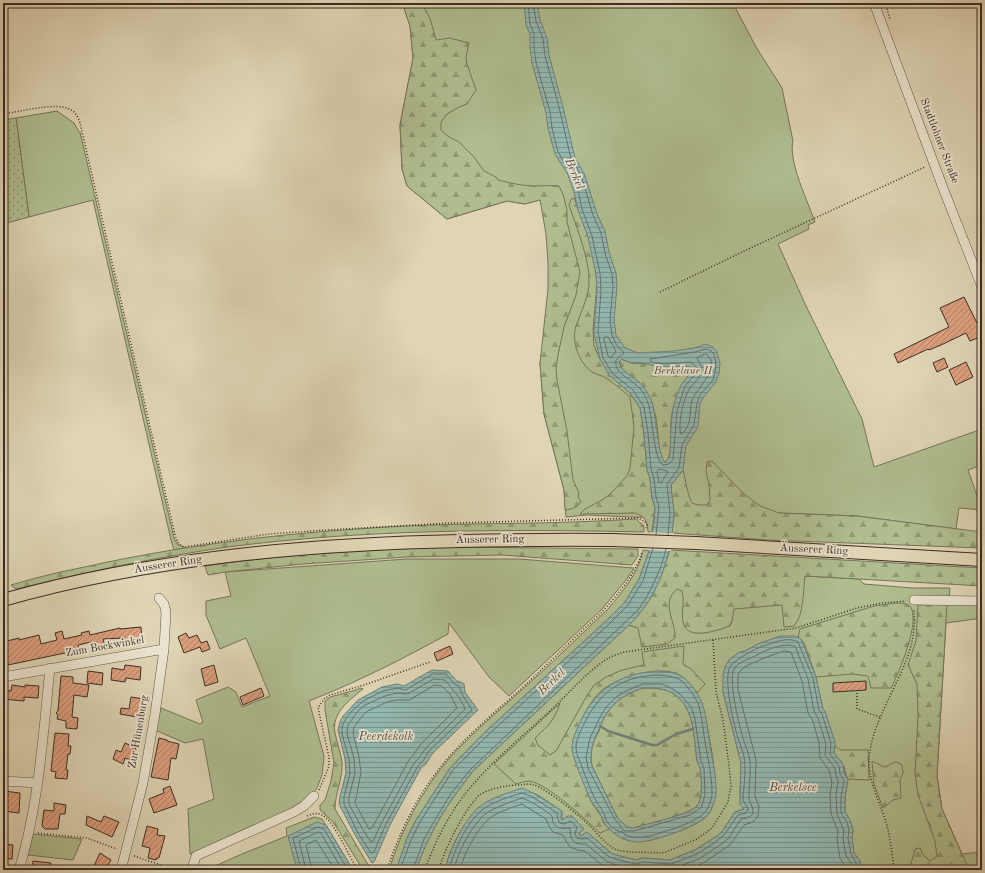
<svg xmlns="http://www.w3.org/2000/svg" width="985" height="873" font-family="'Old Standard TT',serif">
  <defs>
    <pattern id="forest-firs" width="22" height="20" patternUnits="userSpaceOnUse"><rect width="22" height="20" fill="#afbd8f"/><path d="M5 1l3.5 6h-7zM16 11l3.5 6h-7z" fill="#909a75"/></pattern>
    <pattern id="garden-dots" width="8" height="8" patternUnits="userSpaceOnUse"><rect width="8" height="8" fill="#afbd8f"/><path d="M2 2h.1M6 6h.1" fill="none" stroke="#909a75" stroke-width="1.8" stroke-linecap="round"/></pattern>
    <pattern id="water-rules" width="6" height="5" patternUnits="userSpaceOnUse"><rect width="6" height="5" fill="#93b8b1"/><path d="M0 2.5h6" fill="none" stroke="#799690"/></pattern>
    <pattern id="building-hatch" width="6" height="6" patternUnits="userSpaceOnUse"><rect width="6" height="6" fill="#dc9f7e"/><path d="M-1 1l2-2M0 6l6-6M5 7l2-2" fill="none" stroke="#b48267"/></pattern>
  </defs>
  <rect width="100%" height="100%" fill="#dfd4b4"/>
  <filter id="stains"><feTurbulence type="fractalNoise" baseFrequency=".005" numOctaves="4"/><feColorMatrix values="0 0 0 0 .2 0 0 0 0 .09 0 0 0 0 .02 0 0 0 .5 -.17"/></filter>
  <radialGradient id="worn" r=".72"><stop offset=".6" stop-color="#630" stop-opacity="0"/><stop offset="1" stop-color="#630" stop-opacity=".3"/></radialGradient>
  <!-- green -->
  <path fill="#afbd8f" stroke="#76755a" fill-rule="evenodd" d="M401,3H735V7L756,47L782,88L793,141C788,161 808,202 815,222L808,225L809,229L778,244L806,306L862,419L874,467L982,429V465L968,470L982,510L959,508L956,529L857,516L779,513L654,518L587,515L566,517L564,490L544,414L540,363L572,283L546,198L525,204L507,201L447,219L407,186L402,169L400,125L413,58L410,26L403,5Z
    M57,111L74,123L79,132H80L174,538L177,544L185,548L174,550L171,540L93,200L29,217L16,118Z
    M643,550L649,551L639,579L625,602L605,622L484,733L450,768L416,820L407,838L397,870H389C401,831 421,792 447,761C472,732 507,704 535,678C560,656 583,632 608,609C622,592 639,573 643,550Z
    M407,559H519L634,568L626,580L602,609L509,696L489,677L449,623L448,634C403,659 357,682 309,701L324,756L322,775L317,788L310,797L280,816L190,854L188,809L214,799L203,739L185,743L155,730L161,708L200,724L203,722L196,700L228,687L236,692L242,707L270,696L246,638L220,649L206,615V601L231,596L225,572Z
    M671,570L804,580L805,576L859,579L864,584L912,588H950L948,604L982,606V618L946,623L937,776L942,809L962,854L982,852V870H862L860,861L854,853L852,838L853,830L850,821L845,812V797L848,779L836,756L823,710L816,677L781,636L758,644L747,650L738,653L729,660L723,692L741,763L740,794L741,806L744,809L735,812L721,833L711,840L695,850L670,860L643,858L636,860L616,855L611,853L587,832L581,836L579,835V833L584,829L568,816L562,820V811C555,807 540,795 533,793C530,792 525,792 521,792C481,791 452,835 445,870H416C420,860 423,850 428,841C439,816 456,793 473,771L629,625L635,627ZM705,716C709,738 725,800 706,817C698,824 681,831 671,834C654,839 640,844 623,839Z
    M314,817L322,819L326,825L353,870H206L242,854L287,836L286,828Z
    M33,834L82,839L73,860L28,855Z"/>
  <!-- forest -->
  <path fill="url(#forest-firs)" stroke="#76755a" d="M401,3H421L430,18L436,40L450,38L469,43L466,57L467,64L476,90L467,104L459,107L447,114L441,122V130L449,137L459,142L474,157L484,171L496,177L498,180C510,183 523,186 536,186C544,186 551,185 559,186L563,194L567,210V222L580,272L576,295L564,327L558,355L556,368L557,380L567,431L573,480L579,493L578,497L581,501C578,508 572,509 565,510L564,490L544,414L540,363L548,289V264L546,234L540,200L525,204L507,201L447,219L407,186L402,169L400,125L413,58L410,26L403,5Z
    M574,198L588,234L595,266L597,284L593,329L594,346L600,359L623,387L630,393L640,408L644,434L647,470L650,479L652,498L655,508L652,532H648C647,521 646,517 635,513L580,514L585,509L602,500L609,495L627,476L630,468L634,427L630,397C622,390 614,383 606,378C601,375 597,375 592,372C579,363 571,341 576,326C581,312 589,296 589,282C590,260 576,226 569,205L571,199Z
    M621,359L631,363L649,364L658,367L687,366L693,368V370C680,386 673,400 671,421C670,434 673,450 667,461L664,462C658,455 659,444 658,435C657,421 654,403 646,391C639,381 621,373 619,362Z
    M712,461L744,494L760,506L779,513L857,516L982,532V548L768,540L672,533L674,514L671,485L683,470C686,481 687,493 692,503L698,505H706L710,501L709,484L706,472L707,462Z
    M636,519L644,526V532C506,529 366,529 228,547C157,557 86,572 16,589L11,585C32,579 54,573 75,569C168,548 263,535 358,529C419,524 480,524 541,523C573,522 605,521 636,519Z
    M447,547L638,549V556L632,565L503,555L407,557L303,564L225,572L208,575L205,566C286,554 366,550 447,547Z
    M670,550L982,568V586L805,576C803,591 804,615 794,626L784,627L782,605L734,609L732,622L730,626C718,630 687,642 683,622C681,612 685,601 682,591L677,589C660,603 676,621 675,638L667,644L642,647L638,628L629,625C652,602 660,580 670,550Z
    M896,603C902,603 910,603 912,610C918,628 899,672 891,688H871L868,676L853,674L816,677L804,643L801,639L798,637L800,629L874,606Z
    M947,604L937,776L942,809L969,870H910C910,862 914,857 915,849L920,848L923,855L930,861L937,856L935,841L918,795L915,774L918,717L917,684L908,665L916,641L918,605Z
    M684,646L683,664L691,669L705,684L697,693C692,687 687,679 680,675C661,664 614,678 600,692C587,705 580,723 573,740L588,794L592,803L601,816L603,822L609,829L600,833C586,820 547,783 529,781C525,781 520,783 516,784L494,764L560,703C554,721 549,725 535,738L538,745L550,755L556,751L585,699L594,685L606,677L622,670L644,665L642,652Z
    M360,688L363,689C349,700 331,714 335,733C337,743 341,753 342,763C343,779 335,793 335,809L367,863L373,870H378H363L339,831L332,821L320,810V805L325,800L331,781L334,763L325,710V701L330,697L356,690Z
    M644,688C661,688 673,689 684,704C695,720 694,742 697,760C697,763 699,765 700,768C702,777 703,801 696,807C687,815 647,824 633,828L627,827L617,817L592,766C589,753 593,742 599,731C601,726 602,721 605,716C613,702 628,692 644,688Z
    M835,746L841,750H868L869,780L848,779C845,774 846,772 844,767C842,761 837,758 834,753Z
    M872,761L884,767C889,766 892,762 897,762L902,765L903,773L900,779L901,798L893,800L883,808L874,784Z"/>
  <!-- garden -->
  <path fill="url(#garden-dots)" stroke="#76755a" d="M16,118L29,217L3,224V120Z"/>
  <!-- water -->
  <path fill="url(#water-rules)" stroke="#718079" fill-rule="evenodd" d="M524,3H537L540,20L547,38L549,55L563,107L575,158L584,173L597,214L605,231L609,252L616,273L617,287L614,320L616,335L625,348L638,353L674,351L694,348L706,344L713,347L717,352L720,363L719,373L716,382L703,398L700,404L698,427L686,446L683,470L671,485C671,495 674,504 674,513C674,517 673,521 673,525C669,563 657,598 629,625L473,771C456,793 439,816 428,841C423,850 420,860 416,870H396L407,838L416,820L450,768L484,733L605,622L625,602L639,579L649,551L654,523L655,508L652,498L650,479L647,470L644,434L640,408L630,393L609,375L600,359L594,333L597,290L596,274L588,237L578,210L574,192L568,175L555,154L548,128L546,113L532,63L530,48V34L526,25ZM622,359L631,363L648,364L658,367L687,366L693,368V370C689,375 684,380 681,385C670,406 671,430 670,453L669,458L665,462C658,456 656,415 652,402C649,395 644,386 638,381C631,375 621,371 619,362Z
    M781,636H795L801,639L816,677L823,709L825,711L835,742L834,753L843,764L844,773L848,779L845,797V812L850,820L853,830L852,838L854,853L860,861L862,870H445C449,851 464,820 479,807C488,799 510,792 522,788L533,793L562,811L561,817L562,820L568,816H572L584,829L579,833V835L581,836L587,832L611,853L616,855L636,860L643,858L670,860L695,850L711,840L721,833L735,812L744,809L740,805L741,763L723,692V674L725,667L729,660L738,653L747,650L758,644Z
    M432,670L448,671L457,681L461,682L464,684L465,692L478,710L432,754L426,764L421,768L390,825L374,862L372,863L355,835L339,804L340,796L346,773L345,759L338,730L340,722L343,716L358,700L382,687L397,684L404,686Z
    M659,671C668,672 677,672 684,678C692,684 698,694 702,703C707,717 708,733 710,747C713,763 717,779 716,795C715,800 712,808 710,812C702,826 651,843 636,842C626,841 616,836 609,829C604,825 603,819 600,814C598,809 594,806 591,801C587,792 572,757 572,748C572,738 577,730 580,722C597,688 620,673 659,671ZM644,688C661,688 673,689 684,704C695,720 694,742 697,760C697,763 699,765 700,768C702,777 703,801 696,807C687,815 647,824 633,828L627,827L617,817L592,766C589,753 593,742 598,731C601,726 602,721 605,716C613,702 628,692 644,688Z
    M317,822L326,825L353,870H297L288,836Z"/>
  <!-- pier -->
  <path fill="#dfd4b4" d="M650,532L674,533L671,551L647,550Z"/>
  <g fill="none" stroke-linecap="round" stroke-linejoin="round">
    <!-- shore -->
    <path stroke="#68726a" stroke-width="1" d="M528,3L530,24L534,34V48L536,62L550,112L552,128L558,152L571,173L578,190L582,209L592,236L600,273L601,290L598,332L603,358L612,373L633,390L644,407L648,433L651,469L654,478L656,497L659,507L656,535
      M533,3L536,21L543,39L545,56L559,107L571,159L581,175L593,215L601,233L605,253L612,274L613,287L610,320L612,335L616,344L624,353L616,360C614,373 628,377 636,385C641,389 646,396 648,403C653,417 653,458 663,465L669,464L673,459L677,411L685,386L696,373L697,368L691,362L665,364L654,363L651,361L650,359L695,352L706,349L711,351L714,354L716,363L715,372L713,380L700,395L697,403L694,425L682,445L679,468L667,484L670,514L668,535
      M605,337H608L616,351L611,358L608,356L604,339Z
      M706,354C723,366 697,388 692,400C690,407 691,415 689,422C688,426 686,430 683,433L681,434C677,425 684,396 690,388C694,383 700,378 701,372C703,366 699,363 697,358Z
      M659,469L667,471L668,472L661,483L659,482L657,472Z
      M433,674H446L454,684L459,686L462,694L472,710L429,751L423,761L418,766L386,824L374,852L371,853L358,833L344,804V797L350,773L349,759L342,734V727L345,720L352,711L363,701L383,691L398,688L405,690Z
      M659,675C667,676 675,676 682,681C688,687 694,695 698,703C702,715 703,730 705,742C708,759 712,776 712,793C712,799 709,806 706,811C701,819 675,829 666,831C652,836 639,840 625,835L623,832C617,832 609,826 606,820C605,817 605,814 603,812C601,807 597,803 595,799C590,789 586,778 582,767C580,761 576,754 576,747C576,739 581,731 584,724C600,691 622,676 659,675Z
      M434,679L445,680C451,688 462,699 465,709L426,748L419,758L414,763L382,822L373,841L371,842L363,830L349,804V797L355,773L354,758L347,734L348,725L358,711L365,705L385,696L397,693L407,694Z
      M643,684H662L671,688L680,694L691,707L695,719L701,761L704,768L705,795L701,808L690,815L634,831H624L614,818L588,768L586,757L590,738L601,715L607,706L616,697L626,691Z
      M435,685L442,686L450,694L457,708L421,744L414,754L409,760L372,828L369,829L355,803L361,773L359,757L353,733L354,727L363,715L368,711L387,702L397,700H409Z
      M301,870L293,838L318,827L324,829L348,870
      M306,870L299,841L318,832L321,833L342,870
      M312,870L306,845L316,840L335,870
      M400,870L411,840L420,822L453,770L487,736L608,625L628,605L643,581L653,548
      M413,870L424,839L436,818L452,792L471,769L638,610C651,592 661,570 666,549
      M449,870C453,852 467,822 482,810C490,803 511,796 522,793L531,796L557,813L558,820L560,823L564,824L571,821L577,827L575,834L577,838L581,839L587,838L608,856L615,859L636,864L643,862L671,864L697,854L714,843L724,835L738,815L746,813L748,809C747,806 745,804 744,802C742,797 744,791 744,786C745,776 746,763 743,753C742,749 740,745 739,741C734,727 723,679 730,667C734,660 755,649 763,646C774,643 787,636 798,642L813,678L819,710L822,714L831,743L830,754L839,766L840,774L844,780L841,797V813L847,822L849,830L848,838L851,854L856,863L858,870
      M454,870C457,853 472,825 485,814C493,808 513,801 522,798C527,799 549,812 552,816C553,818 552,820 553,822C556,830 563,828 570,828C570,840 573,845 586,844L605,860L613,864L636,869L643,868L671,869L699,859L717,847L728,839L741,819C763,816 748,805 749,795C749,784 751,772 750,761C749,753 745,746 743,738C739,724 728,681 734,669C739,661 750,659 757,655C767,649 783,643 795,646L808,679L814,711L818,718L826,744L825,755L835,768L836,775L838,781L836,796L837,814L844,831L843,839L846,856L852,865L853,870
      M460,870C463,855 478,827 490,818C496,813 515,806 522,804L546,819L549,826L553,832L563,835L566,841L570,847L577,850L585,851L602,865L614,870
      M688,870L703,863L730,845L744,825L753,822L758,816L759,806L755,797L756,760L738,690V675L740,671L746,666L764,658L784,651L791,652L802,681L808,713L813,721L819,743L820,758L829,770L832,782L830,796L831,814L838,831L837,839L840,858L847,870"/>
    <!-- stream -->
    <path stroke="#718079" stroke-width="2.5" d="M600,726L608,731L652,745H657L676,734L693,729"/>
  </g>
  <!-- building -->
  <path fill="url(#building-hatch)" stroke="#3d2d24" d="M964,297L982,333V336L970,341L966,333L941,345L929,350L928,349L898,363L894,354L949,327L940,308Z
    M944,358L948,367L937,372L933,363Z
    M966,362L973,377L956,385L949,370Z
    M141,627L142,641L124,642L123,638L103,639L105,646L93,649L91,642L78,645L79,650L3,666V642L19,638V640L39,635L41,644L57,640L55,633L62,631L64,639L82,635L81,633L89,631L90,635L120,628V629Z
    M186,633L189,638L197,635L201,643L207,641L210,649L202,652L200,647L184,653L178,637Z
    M450,646L453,654L437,661L434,653Z
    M125,665L141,667L140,680L126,678L125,682L111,680L112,668L124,670Z
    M214,665L218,682L205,686L201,669Z
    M88,671L103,673L102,685L87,683Z
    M61,676L73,677V683L89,685L87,697L74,695L72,717L78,718L77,729L66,728V721L57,719L58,715L56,713L58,711Z
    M866,681V690L833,692V683Z
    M12,685L25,687V685L39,686L38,698L24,697V701L3,699V690L11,691Z
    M261,688L264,696L243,705L240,697Z
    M131,697L144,699L142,711H144L143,718L120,714L121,708L129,709Z
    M55,733L69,734L68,746H71L70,754H68L66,770H68L67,779L55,778L56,772L51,771Z
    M159,738L167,740V741L179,744L176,759L171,758L168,780L151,777Z
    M125,743L136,748L130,760L125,758L123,764L113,759L116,750L121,752Z
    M170,786L177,805L154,813L149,799L164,793L163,789Z
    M4,791L20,793L19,813L3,811Z
    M54,803L66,805L65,814H60L58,829H45L42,826L44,810L54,811Z
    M87,816L101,822L104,816L119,822L112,837L86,825Z
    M147,826L158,829L157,835L165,836L159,858H157L156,860L148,858L150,848L142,846Z
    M3,844L13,845L12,859L3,858Z
    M100,853L111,860L105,870H92Z
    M33,861L51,863L50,870H32Z"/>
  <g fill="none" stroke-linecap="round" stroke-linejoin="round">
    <!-- minor casing -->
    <g stroke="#665748" stroke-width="10">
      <path id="minor" d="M874,3L943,188L982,287
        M914,600L982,601
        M3,677L164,649
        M3,781L38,783
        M192,869L196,856L294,812L304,806L314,796
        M19,870C39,804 43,736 50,668
        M121,870L143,783L155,714L164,649L166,612L164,604L159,598"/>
    </g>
    <!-- major casing -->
    <g stroke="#3d2d24" stroke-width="14">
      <path id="major" d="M696,543L982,560
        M3,600C152,558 307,544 461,541C511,540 562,539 612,540"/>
    </g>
    <!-- path -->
    <path stroke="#3d2d24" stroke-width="1.5" stroke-dasharray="1 2" stroke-linecap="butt" d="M885,3L890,19
      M3,114C19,112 55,102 69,109C75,111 78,117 80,123L175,535C177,541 178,544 184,547L269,534L325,530L451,523L637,518L644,521L647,525L646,530
      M660,292L742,252L925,167
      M857,693V709L880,717
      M319,790L329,766V757L318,708L324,699L330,695L364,685L430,662
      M307,816C312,814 317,812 322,815C335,822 349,857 358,870
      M38,833L87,838L117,849
      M134,856L176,870
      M387,870C400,830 420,790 448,758C470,733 496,711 521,689C548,664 574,638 601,613C617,595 635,576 642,552
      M425,870C434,844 446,820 462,798C488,764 522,737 553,708C570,692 588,671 607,659C612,656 618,654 624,652L796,628L857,608L882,603L906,601
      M439,870C442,854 468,802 481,794C491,788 505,786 516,785C526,785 529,782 539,787C558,798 575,812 590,826C598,834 607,846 617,850C629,853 648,852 660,853L666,852L697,839L712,828L728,802L731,786L729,766L723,720L716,692L713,640
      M894,870C892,854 890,834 885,819C877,795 866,777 870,751C876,714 901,682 911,646C914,635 915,621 914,610"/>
    <!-- minor -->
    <use href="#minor" stroke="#eae3ce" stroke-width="9"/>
    <!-- major -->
    <use href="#major" stroke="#dfd4b4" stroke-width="12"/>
    <!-- major-bridge casing -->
    <g stroke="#3d2d24" stroke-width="14" stroke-linecap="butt">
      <path id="major-bridge" d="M612,540L696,543"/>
    </g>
    <!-- major-bridge -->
    <use href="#major-bridge" stroke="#dfd4b4" stroke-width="12"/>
  </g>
  <g text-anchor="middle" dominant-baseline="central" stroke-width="3.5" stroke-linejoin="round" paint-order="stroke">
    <!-- street labels -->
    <g font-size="11" fill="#3d2d24" stroke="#eae3ce">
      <text transform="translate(939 141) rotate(69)">Stadtlohner Straße</text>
      <text transform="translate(490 540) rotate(-1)">Äusserer Ring</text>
      <text transform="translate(814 550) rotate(3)">Äusserer Ring</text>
      <text transform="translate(168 565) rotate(-9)">Äusserer Ring</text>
      <text transform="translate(105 647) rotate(-10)">Zum Bockwinkel</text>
      <text transform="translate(139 732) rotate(-80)">Zur Hünenburg</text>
    </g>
    <!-- park labels -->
    <g font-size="11" font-style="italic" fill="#544a39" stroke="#eae3ce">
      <text x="683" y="371">Berkelaue II</text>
    </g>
    <!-- water labels -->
    <g font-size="12" font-style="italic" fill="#4e4940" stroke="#eae3ce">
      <text transform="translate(574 174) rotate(68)">Berkel</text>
      <text transform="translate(552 682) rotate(-44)">Berkel</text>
      <text x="386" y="737">Peerdekolk</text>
      <text x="793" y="788">Berkelsee</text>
    </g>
  </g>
  <!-- margin -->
  <rect width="985" height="873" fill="none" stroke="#dfd4b4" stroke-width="16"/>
  <rect x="4" y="4" width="977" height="865" fill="none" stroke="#3d2d24" stroke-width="2"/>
  <rect x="8" y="8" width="969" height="857" fill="none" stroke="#3d2d24"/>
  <rect width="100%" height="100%" filter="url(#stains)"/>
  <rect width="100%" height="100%" fill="url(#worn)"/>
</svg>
